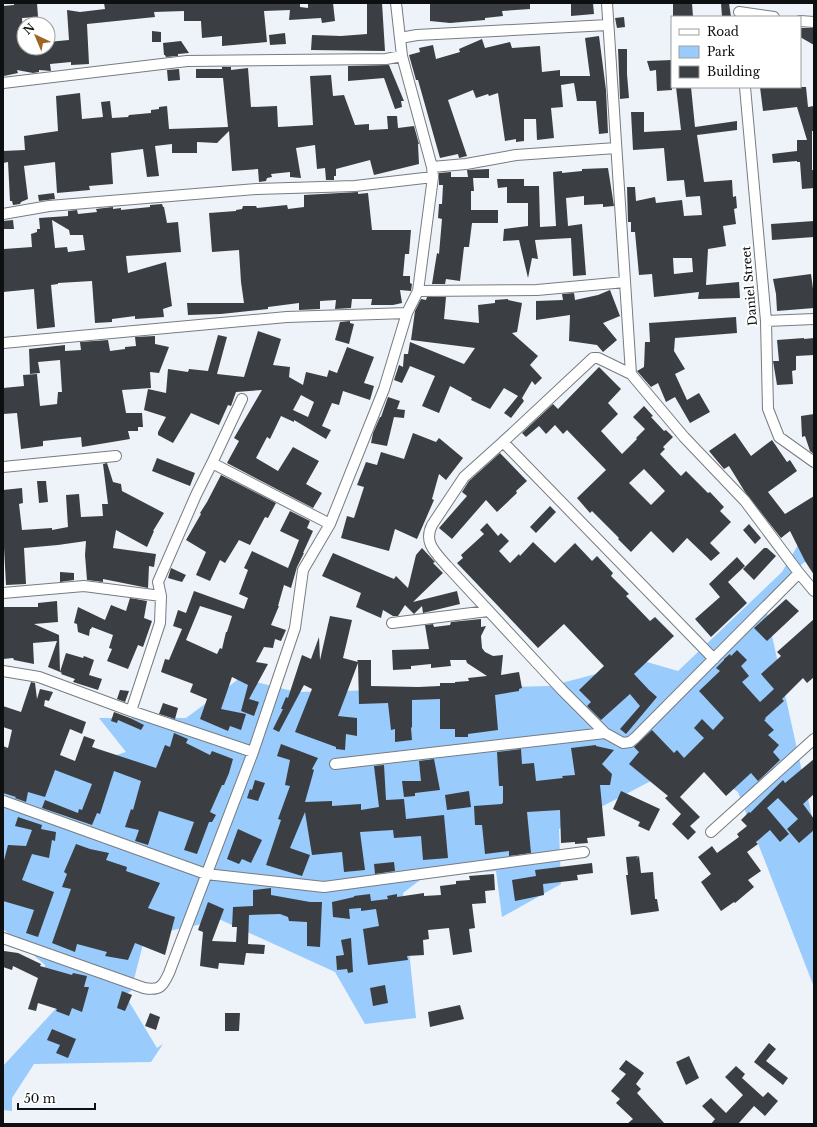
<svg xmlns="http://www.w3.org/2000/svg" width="817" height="1127" font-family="'Libre Baskerville',serif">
  <rect width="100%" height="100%" fill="#edf3f8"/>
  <!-- green -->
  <path fill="#99cbfc" d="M814,518V556L802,564L767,613L814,826V987L738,792L691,760L559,829L561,884L502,917L496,871L424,877L403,893L416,1018L365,1024L335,972L221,920L145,936L131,991L125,995L157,1048L163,1044L151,1062L34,1064L12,1098V1111L3,1110V1066L61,1003L42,1001L45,965L3,929V755L78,767L126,752L99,718H186L240,678L296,692L550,686L596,674L640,660L678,671L782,572Z"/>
  <!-- building -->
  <path fill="#3b3f43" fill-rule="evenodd" d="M14,3H37L38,17L22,18L24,48H48V42L69,40L67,10L80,12L105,9L104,3H300V7L308,8V3H333L335,21L322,23L321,18L289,20L290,10L264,11L267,42L222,46V36L202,38L201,21H184V11L154,12L155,17L87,24L89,64L71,65V62L50,64L51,71L39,70V72L33,73L17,70L18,73L4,76L3,69V6L14,5Z
    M367,3H382L385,51L311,50L312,35L341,36L367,34Z
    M430,3H530V9L502,11L503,16L485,18V20L450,23L430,21Z
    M571,3H593L594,14L571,16Z
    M673,3H692L693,17H673Z
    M721,3H729L731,17H722Z
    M624,17L625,27L617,28L615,18Z
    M800,28H814V45L800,37Z
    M152,31L161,32V42H152Z
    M285,33L286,44L270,45L269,35Z
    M599,36L606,90L608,133L599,134L596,101H577L574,83L561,85L563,107L551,108L554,138L537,140L536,119H524V141L516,142V139L505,141L498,93L489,96L488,94L476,98L473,90L448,100L467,156L459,158L458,154L440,158L418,80H416L409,55L420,52L419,48L433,45L436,59L460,52L459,49L482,39L485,48L510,42L512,48L540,46L542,72L560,70V76H590L585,38Z
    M181,41L189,53L178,54V56L166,57L165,55H164L163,43Z
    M618,49H627V74L629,98L620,99Z
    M672,60V90L657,91L656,70L650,71L647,61Z
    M389,65L404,101H401L402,107L395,109L384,78L348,81V66Z
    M222,67H231V70L248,68L251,107L277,106L278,127L313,125L310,76L331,75L333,96L344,95L355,125L369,124V130L388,129L387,116H397L398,128L414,126L419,144H418L419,164L374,175L370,160L336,169V176H334V180H326L325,168L317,169L315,145L296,148L301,178L290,177V172L271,174L272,177L267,178L266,181L259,182L258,169L232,171L229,131L217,143L197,142V153H172V144L155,146L159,176L147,177L143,149L111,153L113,184L89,186L90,190L57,193L55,162L24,166L28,199L21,202L20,204L13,205L12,201H10L8,162L3,163V151L25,150L24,136L58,131L56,96L80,93L82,119L103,117L101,102L110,101L112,118L128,117L129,115L151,113V110L159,109V107L167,106L169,129L228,127L223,78H196V69H222Z
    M179,69L180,80L168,81L167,70Z
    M676,87H691L695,127L737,121V130L697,135L704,182L732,180L733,197L736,196L737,208L734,209L736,224L723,226L726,246L708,249L706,285L739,282L740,298L698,299L699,292L654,297L652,274L639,275L635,232H631V222H628L627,187H635L636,201L655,197L656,203L682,200L684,216L702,215L700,196L686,197L684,180L667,181L664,148L633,150L631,112H644V132L681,130ZM673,258H692L693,272L674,274Z
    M760,87H806L808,107L814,106V131H812V170H814V188L802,189L800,162H797V161L773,163L772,154L797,151V140H807L797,107L763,111Z
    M608,168L614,206L603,207V204L584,205V196L566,198L568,226L582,224L586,275L573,276L571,238L535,240L538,259L532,258L528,278L519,240L503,241L504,229L528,226V203H507V187L498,188L497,179H524V186H539L540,227L556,226L553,172L562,171V173L582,171V169Z
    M489,169V178H473L474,191H471V210H498V223H472L469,247H464L460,281L446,279L445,284H432L437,253L439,254L442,219L438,218L439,204H442L443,185H439V173L451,172V177H468L467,170Z
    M358,192V194L368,193L372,230H411L409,254H405L403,276H410V283L412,284L411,291L400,290L402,303L393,305H371L372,299H352L351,308L335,309L336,300L320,301V309L299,310V303L268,307V309L221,314L188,315L187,303H244L241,282L239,250L212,252L209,213L236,211V210L242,209L243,206H256L257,208L287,205L288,209L304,207V195Z
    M54,193L55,199L39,201L38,195Z
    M162,204L163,207H164L167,223L178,222L181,252L126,256L128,273L166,262L172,306L163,309L164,317L135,319V316L112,319V322L95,323L92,281L58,283V284L51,285L55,327L37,329L34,289L3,292L4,249L32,247L31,234L37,232V229H40L39,218L68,216V211L77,210L78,214L97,212L96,209L104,208L113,207V209L121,208V210L150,207V205ZM52,220L69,230L70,235H83L85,250L68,252L67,247L55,248Z
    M13,220L14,229H3V221Z
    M814,221V237L772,240L771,224Z
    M811,274L814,296V308L777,311L776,294L773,279Z
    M610,290L620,316L603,323L617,340L603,352L597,345L569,341L570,315L536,320V301L563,300L562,294L574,293L575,300L598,295Z
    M427,297H446L444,319L479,323L478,305L495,303V300L508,299V300L522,303L517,332L512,333L538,356L530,365L542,378L535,385L532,381L522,398L524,401L511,418L504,413L518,396L504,388L490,409L471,400L472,398L450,386L439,413L422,406L435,376L410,366L402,383L394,380L399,365L403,367L404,354H408L410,342L464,364L475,348L411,340L415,311L421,299L426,300Z
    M736,317L737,333L675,338L674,351L685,369L675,374L687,400L699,393L710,412L690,423L675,397L666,402L658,383L651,387L637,371L644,367L645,342H650L649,323Z
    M350,321V323L354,324L349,344L335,340L340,322Z
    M258,331L281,339L273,365L290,367L289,377L303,385L306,372L327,377L329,370L337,373L347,347L374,357L364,383L374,386L370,400L343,391L339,405L332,403L322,426L331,430L326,439L294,420V422L281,416L270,439L267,437L256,458L278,471L293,447L319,461L306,484L322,493L313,508L227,463L239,441L234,438L262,390L236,392L231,406L228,405L219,425L191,413L173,443L158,435V432L166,417L144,410L148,389L166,393L168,369L188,372L189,369L208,371L218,335L227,337L217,374L244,377ZM301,395L314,402L308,417L293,410Z
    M155,336V344L169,347L159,373L150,372L151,388L122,390L126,413H142L143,427H138V431H128L130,439L82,447L81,437L43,441V446L21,449L17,413L3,414V388L24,386L23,375L37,374L40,406L57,404L58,392H62L60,360L38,362L40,373L30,374L29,349L65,345V351L81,350L80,342L108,340L110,351L125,349V347L136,346L135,337Z
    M804,338V339L814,338V355L796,356V370L792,371L793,384L777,385L773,361H779L777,340Z
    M599,367L621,389L608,403L618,414L601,431L622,454L637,439L636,438L645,429L633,417L644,406L653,416L651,417L664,431L666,430L673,437L663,447L665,449L660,454L678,473L681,476L686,471L708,493L710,492L724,507L720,511L731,522L710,543L720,553L711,561L687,538L673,553L651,531L631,552L618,539L619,538L592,511L590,513L577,498L606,470L567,430L563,434L555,425L546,434L539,426L526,437L522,433L553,404L558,409ZM644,469L665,491L651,505L629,483Z
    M388,397L400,401L397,409L405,410L404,418L394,417L387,446L371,443L373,433L380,417H381Z
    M814,414V454L810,451L805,436L802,437L801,416Z
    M413,433L436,442L439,438L463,458L446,480L439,474L432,499L434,500L417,539L395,529L389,551L341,538L347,516L354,518L364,487L357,485L366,462L377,465L381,452L404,459Z
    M735,433L751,456L772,440L787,462L790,460L797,471L768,492L785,514L814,496V575L805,561L790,531L781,538L745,492L729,466L724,469L709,451Z
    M500,453L527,481L516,491L517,493L497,512L486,500L452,539L439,528L467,496L462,492L469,481Z
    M157,458L195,473L190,486L152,471Z
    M107,463L113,482L121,484L122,491L164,513L153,531H154L147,547L116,530L113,548L156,554L154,567L149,566L148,588L103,579V582L87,580L85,555L86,541L58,545L24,548L26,584L6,585L3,529V490L22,488L23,503L19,504L22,530L52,528V530L68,527L66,495L79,494L81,517L103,516L102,504H108L103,464Z
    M221,475L276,503L268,518L265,517L250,545L239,540L225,563L220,560L210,581L196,575L206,552L186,540L201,514L200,513L207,502Z
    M37,481H46L48,502L39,503Z
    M550,506L556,512L536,533L530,527Z
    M290,511L310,521L307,528L313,531L303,553H304L297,567L291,588L284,585L278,606H279L271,625L286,630L281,641L275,639L273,648L264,647L256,662L268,664L249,699L259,702L254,716L241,711L248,685L232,677L221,709L246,714L241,730L230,726L228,731L200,719L207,699L190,692L193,684L161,672L165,659L169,660L182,629L173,626L178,610L186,613L194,591L244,609L248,598L239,594L248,570L244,568L252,551L288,568L299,540L280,531ZM200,606L232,616L227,632H226L222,649L220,648L217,654L186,640Z
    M487,523L498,536L501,533L509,541L499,551L510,563L519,554L520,556L533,542L555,563L575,543L592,561L597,556L613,573L611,576L629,594L626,596L650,621L655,617L674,636L634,674L649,690L657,697L626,734L620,729L640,706L630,694L601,720L587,706L591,702L579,690L604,666L564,624L538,648L457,563L463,558L461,555L484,534L480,530Z
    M749,524L761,538L755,544L743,530Z
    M422,548L435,562L433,563L443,573L413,602L457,591L460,604L423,613L422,606L414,614L405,605L398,616H393L383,610L381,618L356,607L361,593L322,576L333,553L394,579L396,576L408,588L416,555Z
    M764,548H767L776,556L754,580L743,569Z
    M737,557L745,566L728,582L747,603L711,637L695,619L720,597L709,584Z
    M171,568L186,575L182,582L168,578Z
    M60,572L74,573V580L60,582Z
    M130,598L147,601L144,618L152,621L143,647L138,645L128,669L107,661L112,649L109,648L113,635L92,627L91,629H90L89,636L78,632L77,624L74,623L78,607L105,620L111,605L126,611Z
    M786,599L799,611L767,641L754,628Z
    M57,601L58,622L34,624L59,635L60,672L48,667L57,641L33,643L34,664L14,660L13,658L3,659V607H38V603Z
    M330,616L352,620L343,658L358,662L357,660H371V686L418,687L440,686V683H455V682L469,681L468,678L487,676L467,663L466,660H450L451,666L431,668V664L411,666V669L393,670L392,650L429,649L425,625L433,624L434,627L450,625L451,622L481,619V627L486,626L481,636L482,648L485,652L493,656L503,655L501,675L519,672L522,688L519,689V691L495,695L498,730L468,734V737H455V729H440V699L412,700V727L411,728L412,740L395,742V729L391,730L388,703L359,704L358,663L338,716L357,718V736L346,734L345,750L336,749V747L295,732L312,689L304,685L279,732L273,729L283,709H281L286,697L288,698L302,655L311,659L319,637L320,660Z
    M814,619V677L807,683L803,678L782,699L784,701L765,718L766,719L764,720L774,730L768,735L779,745L773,752L780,760L758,781L751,773L726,796L704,772L680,797L700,817L690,826L696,832L688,840L672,824L681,814L665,798L668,796L629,764L639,752L634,747L652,730L674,753L677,750L684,758L704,738L694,728L702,719L713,730L724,718L699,691L720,671L716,668L724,660V659L730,654L731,656L737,650L747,660L741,666L749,676L742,682L760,702L774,689L761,674L781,656L777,652Z
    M66,653L83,658L84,656L94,660L89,675L102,679L98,690L73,682L75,679L61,674L62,673L60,672Z
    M31,682L35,683L37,699L40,689L53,692L49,701L45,700L44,706L86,722L82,734L70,729L60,755L75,761L84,736L95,740L92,747L156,768L165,745L170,747L174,733L188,739L186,743L210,755L212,751L233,759L229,773L224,785H222L210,812L216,815L212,822H209L197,854L184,850L194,822L159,811L148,845L135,841L139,830L125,827L131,809L133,810L141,781L114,771L100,814L97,813L92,825L42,808L45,800L78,813L79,809L82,810L92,784L55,770L45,797L28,792L26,802L15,798L16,797L3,793V746L8,748L12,730L3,727V706L21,712Z
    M120,690L129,691L125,702L117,699Z
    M163,703L178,708L175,719L159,714Z
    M114,712L130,718L144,725L141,730L118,720L117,723L111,721Z
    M281,744L318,758L312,769L314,770L305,802L332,801V806L361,804V810L379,807L374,766L384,765L386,800L404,799L406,819L444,815L448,858L423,860L421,836L394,838L393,830L360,832L365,870L344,872L342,852L312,855L305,812L290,848L310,855L302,876L266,865L281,820L278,819L290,786L285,785L290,760L277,756Z
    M596,745V746L614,750L602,764L612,774L610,785H600L605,836L587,838L588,843L575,844V842L561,843L560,810L527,812L531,853L509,856V851L485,854L482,825H475L474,806L502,804V803H503V786H499L497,752L521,749L522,764L534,763L536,781L563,778L562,776L575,775L571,748Z
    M434,759L440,790L415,793V796L404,797L402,781H421L419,761Z
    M814,759V794L803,804L814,819V830L799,843L787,829L798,819L778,798L767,808L789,834L780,842L770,830L756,842L758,844L747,852L761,871L748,880L754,887L735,903L734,902L721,911L701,882L711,874L698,857L712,846L717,853L739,837L737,834L747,826L741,820L749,812L750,813L783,780L785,783Z
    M255,780L265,783L258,801L247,798L250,789L252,790Z
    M469,791L471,807L447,810L445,795Z
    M621,791L660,809L649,831L638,826L640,822L613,809Z
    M18,817L42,825L41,829L56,832L55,841L52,840L49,858L32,854L22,880L54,892L38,937L26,933L34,910L3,901V864L8,845L26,846L32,830L15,826Z
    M238,829L262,840L251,863L242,859L239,864L227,859Z
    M76,844L90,849L109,853L106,860L127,867L126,871L160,883L148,908L175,917L165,955L135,943L128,960L105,956L107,952L77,944L75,952L52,943L71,889L62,887L67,874L64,872Z
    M638,856L636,859L639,856L641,873L653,872L655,899H657L659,911L631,915L626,875H628L626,857Z
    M394,862L395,871L375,874L374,864Z
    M592,863L593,873L577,875L578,880L543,884L544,895L515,901L512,880L536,876L535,870Z
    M494,874L495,890L485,891L486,903L472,904L475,928L469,929L472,952L453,955L449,928L428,930L429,939L423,940L424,955L407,956L408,960L368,965L363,929L379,926L376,909L361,911V908L349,909L350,919L333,917L332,902L354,897V896L370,894L371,901L388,899L387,896L397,894V897L424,893V896L441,895L440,886L456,884V881L470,880L469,876Z
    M271,888V895L310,902H322L320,947L307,946V922L289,921L288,917L280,914L249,915L248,944L265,945L264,954L246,953L244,965L219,963L218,969L200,966L203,932L198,930L208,902L224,909L212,941L236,942L237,927H232L233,907L253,906V890Z
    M351,938L353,972L348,973L347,969L337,970L336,956L344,955L341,940Z
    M4,951L18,953L41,964L40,966L72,975L73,973L87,976L84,987H89L82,1012L72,1008L69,1016L56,1011L57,1009L38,1003L36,1011L28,1009L38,978L13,966L12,970L3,967Z
    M385,985L388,1003L373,1006L370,988Z
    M122,991L132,995L125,1011L117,1008Z
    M460,1005L464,1019L430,1027L428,1012Z
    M150,1013L160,1017L156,1030L145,1026Z
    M225,1013H240L239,1031H225Z
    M52,1029L76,1039L68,1058L56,1053L60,1045L47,1040Z
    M769,1043L776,1049L766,1061L788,1078L783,1085L754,1062Z
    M689,1056L699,1078L686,1085L676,1062Z
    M626,1060L644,1073L636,1084L641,1089L637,1093L665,1124H627L633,1119L616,1103L620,1099L611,1091L626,1074L619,1069Z
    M736,1066L745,1074L742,1078L763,1097L768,1092L778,1101L765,1116L754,1106L738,1124H711L715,1119L702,1106L711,1098L726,1113L743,1095L725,1077Z"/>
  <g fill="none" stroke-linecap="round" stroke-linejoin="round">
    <!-- street casing -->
    <g stroke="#777c81" stroke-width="12">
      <path id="street" d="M607,3L631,374
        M739,12L774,17
        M800,21L814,22
        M400,38L417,35L608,25
        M3,83L187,61L386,59L402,56
        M745,87L766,321L768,409L779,437L814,462
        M432,167L466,164L516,155L616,148
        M3,214L49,206L257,189L355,186L433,177
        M418,291L537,290L625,282
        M766,321L814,319
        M3,343L287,317L407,313
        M503,442L464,477L432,525C423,543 436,553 447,566L562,690L605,733L623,743L630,742L635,738L799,573
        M212,463L330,524
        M3,467L116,456
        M3,593L84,586L161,596L158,582L196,495L212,463L242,399
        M392,623L488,611
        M714,659L503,442L593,358H598L631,374L684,437L745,501L799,573L814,591
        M3,671L39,677L131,711L253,752
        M131,711L160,623L161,596
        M335,764L605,733
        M3,801L206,874L324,887L584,852
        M711,832L814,739
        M3,938L144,988C160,991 163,986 169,973L253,752L295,628L303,570L330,524L384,389L407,313L418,291L433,177L432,167L402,56L396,3"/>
    </g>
    <!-- street -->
    <use href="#street" stroke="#fff" stroke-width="10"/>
  </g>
  <g text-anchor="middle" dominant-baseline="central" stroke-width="4" stroke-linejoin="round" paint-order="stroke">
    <!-- street labels -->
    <g font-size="12" fill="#0d0f11" stroke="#fff">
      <text transform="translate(749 286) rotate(-95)">Daniel Street</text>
    </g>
  </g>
  <!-- border -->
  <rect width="817" height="1127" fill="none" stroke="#0d0f11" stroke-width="8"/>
  <!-- legend -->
  <rect x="671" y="16" width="130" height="72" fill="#ffffff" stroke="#9e9fa0"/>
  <rect x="679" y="29" width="20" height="6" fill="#ffffff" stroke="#9e9fa0"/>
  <text x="707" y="36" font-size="12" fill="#0d0f11">Road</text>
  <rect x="679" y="46" width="20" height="12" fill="#99cbfc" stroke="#9e9fa0"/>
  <text x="707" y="56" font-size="12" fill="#0d0f11">Park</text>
  <rect x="679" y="66" width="20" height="12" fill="#3b3f43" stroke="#9e9fa0"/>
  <text x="707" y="76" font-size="12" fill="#0d0f11">Building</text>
  <!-- north arrow -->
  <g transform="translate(36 36) rotate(316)"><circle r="19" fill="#ffffff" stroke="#9e9fa0"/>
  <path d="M0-3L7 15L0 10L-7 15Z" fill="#9d6721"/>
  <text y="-6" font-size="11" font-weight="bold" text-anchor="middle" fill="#0d0f11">N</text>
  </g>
  <!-- scale -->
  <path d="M18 1103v6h77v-6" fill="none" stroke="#0d0f11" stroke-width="2"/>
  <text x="24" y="1103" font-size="12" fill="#0d0f11" stroke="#ffffff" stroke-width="3" paint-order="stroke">50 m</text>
</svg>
